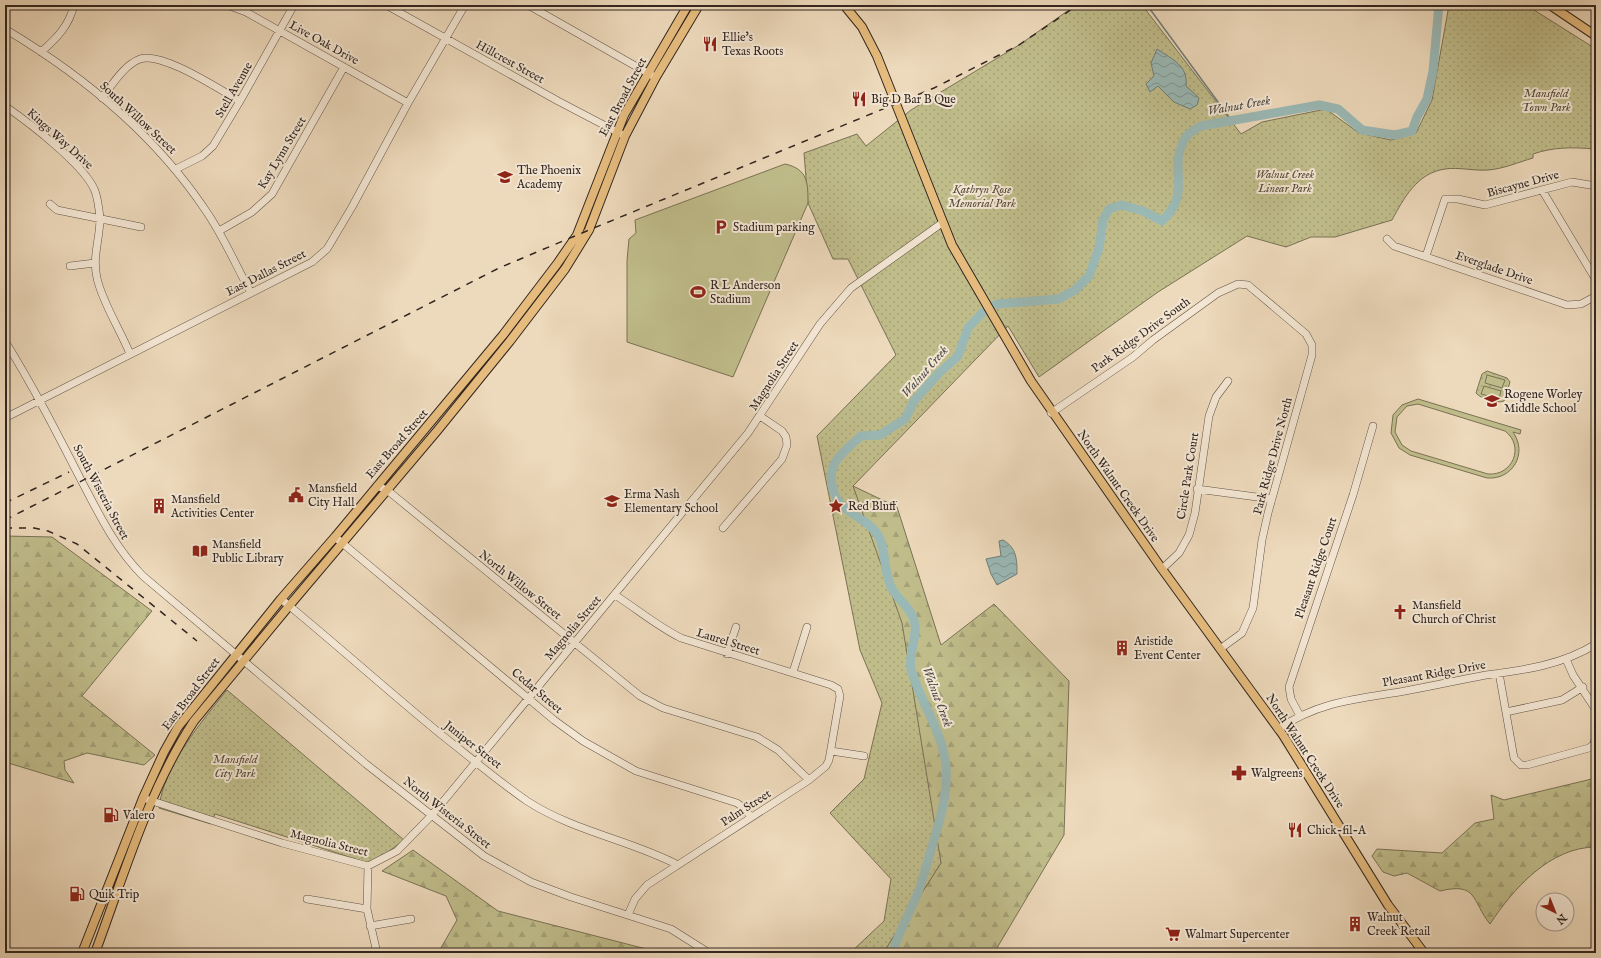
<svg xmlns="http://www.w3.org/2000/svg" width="1601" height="958" font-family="'IM FELL English',serif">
  <defs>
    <pattern id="forest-firs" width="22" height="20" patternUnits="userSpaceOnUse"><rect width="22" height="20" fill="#c0bd8b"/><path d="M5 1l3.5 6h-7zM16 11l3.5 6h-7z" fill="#a5a278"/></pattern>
    <pattern id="park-dots" width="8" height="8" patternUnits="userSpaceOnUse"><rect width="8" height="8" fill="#c0bd8b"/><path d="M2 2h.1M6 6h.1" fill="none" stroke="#a5a278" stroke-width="1.8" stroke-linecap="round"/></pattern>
    <pattern id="water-waves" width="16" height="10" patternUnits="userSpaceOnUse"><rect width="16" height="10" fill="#9ab9b6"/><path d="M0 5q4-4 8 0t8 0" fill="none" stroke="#7e9694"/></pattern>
  </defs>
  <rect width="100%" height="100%" fill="#edd9bb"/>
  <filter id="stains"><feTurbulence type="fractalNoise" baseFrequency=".005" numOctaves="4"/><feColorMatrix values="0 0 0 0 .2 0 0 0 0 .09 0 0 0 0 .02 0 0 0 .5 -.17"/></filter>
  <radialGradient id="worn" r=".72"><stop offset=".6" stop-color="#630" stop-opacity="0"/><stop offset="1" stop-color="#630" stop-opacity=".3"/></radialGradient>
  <!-- forest -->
  <path fill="url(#forest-firs)" stroke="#797256" d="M853,486L897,507L941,645L994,604L1069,681L1064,835L994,953H883L941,863Z
    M5,536L52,537L152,611L82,696L155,755L144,765L87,753L64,761L65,770L74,783L5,762Z
    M1596,778V847C1550,847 1513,889 1490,924C1471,900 1478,882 1440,891L1407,873L1394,876L1383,872L1372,856L1377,849L1442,853L1475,823L1494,819L1491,795L1504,800Z
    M413,850L498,911L662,953H438L457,920L446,896L382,871Z"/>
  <!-- park -->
  <path fill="url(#park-dots)" stroke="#797256" d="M1076,5H1142L1241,134L1262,122L1326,109L1359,133L1391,140L1416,133L1432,100L1449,5H1526L1596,49V144L1594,149C1573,147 1553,147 1533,154V158C1519,162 1503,169 1488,170C1474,171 1459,167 1445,169C1417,173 1404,198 1392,220L1335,237H1311L1286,247L1247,236L1158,292L1039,377L1008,326L853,486L902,623L941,863L883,953H850L884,921L891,879L830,813L864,779L882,703L860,650L817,436L896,355L848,259H833L808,203L804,153L857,134L866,146L911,110L1019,45Z
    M1487,371L1507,378L1510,382L1504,401C1497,404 1481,399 1476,393L1482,374Z
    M227,690L404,840L384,855L368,863L215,814L211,824L159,808C163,767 202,721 227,690Z"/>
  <!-- pitch -->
  <path fill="#c0bd8b" stroke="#797256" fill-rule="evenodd" d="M785,164C808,169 808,183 808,203L733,377L627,342V261L629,239L636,233L635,220Z
    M1487,375L1505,380L1502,388L1485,383Z
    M1484,386L1501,391L1499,399L1481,394Z
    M1418,399L1521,430L1520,434L1513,432C1528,453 1513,480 1487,478L1410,455L1399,448L1391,433L1393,415L1402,405ZM1418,404L1505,431C1525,446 1513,476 1488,474L1411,451L1402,445L1395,432L1397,417L1407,406Z"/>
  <!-- water -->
  <path fill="url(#water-waves)" stroke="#707e7a" d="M1157,49C1173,60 1188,65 1186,86L1199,98L1197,105L1190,109L1174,102L1158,86L1150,92L1146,84L1154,76L1151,63Z
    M1003,540C1017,548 1017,560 1017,574L997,585L991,574L986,559L1001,556L999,541Z"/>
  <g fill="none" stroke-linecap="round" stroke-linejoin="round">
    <!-- stream -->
    <path stroke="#707e7a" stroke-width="1.5" d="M1147,5L1232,121"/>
    <!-- river -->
    <path stroke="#9ab9b6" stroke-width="9" d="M892,953C899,933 909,914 917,895C922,883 925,870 929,857C938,825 952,788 944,754C938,724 919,699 911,669C908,655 917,639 915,624C911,606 898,601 891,587C884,572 886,554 880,539C872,519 842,515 834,493C824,464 842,453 861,436L880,435L905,419L914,401L939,373L958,356L968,328L982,313L997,304L1059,299L1075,290L1089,276L1099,248L1103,220L1109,209L1122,205L1143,211L1162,221C1194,191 1166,168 1186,137C1189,132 1196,129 1201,126L1319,105L1338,109L1362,130L1395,135L1412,131L1417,117L1427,99L1433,71L1439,5"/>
    <!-- minor casing -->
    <g stroke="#615347" stroke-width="8">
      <path id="minor" d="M227,5L246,12L408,103
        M386,5L558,101L621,134
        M528,5L653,76
        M5,29C82,75 156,136 206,211C224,237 236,266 251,293
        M41,52C57,38 69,26 74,5
        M102,98C112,85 124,65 140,59C162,51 220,90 240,101
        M5,106C28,122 85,165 95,191C98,199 99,209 100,218C100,239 92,257 97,278C102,302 121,331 130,354
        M176,169L202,156L213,146L240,101L294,5
        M1542,190L1596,280
        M50,204L57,210L141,227
        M219,231L252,212L272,194L344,67
        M1387,239L1394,246L1567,305L1581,304L1596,296
        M1426,256L1445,199H1458L1485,205L1572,182L1596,186
        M70,266L95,263
        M5,341C33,386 57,433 81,480C99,514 115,548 143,576L366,764L484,856L531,882L571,897L671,929L709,953
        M1051,413L1133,357L1153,340L1218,293L1238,284L1248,285L1306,334L1312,345V355L1268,513L1262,540L1253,608L1242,633L1220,649
        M5,418L312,262L327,249L352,207L408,103L465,5
        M377,486L387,490L640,696L663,708L757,737L778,750L809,780
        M1197,489L1272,499
        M723,528L782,459L787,445L786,437L782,431L760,416
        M335,537L554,720L583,741L636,771L737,803L744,808L751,817
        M1162,569L1179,553L1189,535L1195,513L1209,416L1216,397L1228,381
        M615,595C637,609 657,626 681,638L831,685L838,689L840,696L829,760L826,766L809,780L647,885L635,899L628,915
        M281,599C336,644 388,691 443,736C471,758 498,781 527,801C573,831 630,840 678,865
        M727,654L736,627
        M1566,659L1573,675L1596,710
        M793,672L807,627
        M1499,673L1514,758L1521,765H1527L1589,748L1594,744L1596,732
        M1506,712L1562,700L1583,687
        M1300,716L1291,699L1289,687L1353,495L1373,426
        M1278,729C1320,701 1357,699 1405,691C1432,686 1459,680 1486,675C1525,670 1562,665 1596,644
        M831,751L864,756
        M143,798L282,843L368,866L397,851L432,815L748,433L820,324L851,288L942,223
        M368,866L367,909L377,953
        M307,899L367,909
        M370,926L411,919"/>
    </g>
    <!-- major casing -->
    <g stroke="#322620" stroke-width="10">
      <path id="major" d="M844,5L862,27L877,56L952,245L1031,381L1162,569L1283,735L1388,905L1424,953
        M1550,5L1596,36
        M82,953L143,798L164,752L178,727L281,599L335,537L503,335L557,264L577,235L624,115L688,5
        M95,953C124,875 148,791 194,721L289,606L437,431L510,341L565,269L589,230L625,136L656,77L699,5"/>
    </g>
    <!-- minor -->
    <use href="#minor" stroke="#f3e6d3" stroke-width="7"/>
    <!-- major -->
    <use href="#major" stroke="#e6bc7e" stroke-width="8"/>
    <!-- rail -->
    <path stroke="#322620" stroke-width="1.5" stroke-dasharray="7 7" stroke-linecap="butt" d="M5,503L69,472
      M5,520L499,268L589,230L934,88L1019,45L1078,5
      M5,528H34L48,531L77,544L197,641"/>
  </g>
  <!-- icons -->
  <defs>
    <g id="restaurant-bare" transform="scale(1.2)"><path d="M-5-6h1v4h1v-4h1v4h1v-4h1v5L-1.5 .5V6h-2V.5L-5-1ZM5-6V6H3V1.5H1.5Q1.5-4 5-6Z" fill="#8f2418" stroke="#f3e6d3" stroke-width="2.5" paint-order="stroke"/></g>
    <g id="school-bare" transform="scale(1.2)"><path d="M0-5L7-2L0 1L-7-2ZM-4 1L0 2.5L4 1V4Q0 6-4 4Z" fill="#8f2418" stroke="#f3e6d3" stroke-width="2.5" paint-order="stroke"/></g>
    <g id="parking-bare" transform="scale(1.2)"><path d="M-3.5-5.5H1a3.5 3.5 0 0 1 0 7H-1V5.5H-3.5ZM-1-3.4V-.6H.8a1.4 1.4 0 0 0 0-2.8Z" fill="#8f2418" stroke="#f3e6d3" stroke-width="2.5" paint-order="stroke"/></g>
    <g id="stadium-bare" transform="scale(1.2)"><path d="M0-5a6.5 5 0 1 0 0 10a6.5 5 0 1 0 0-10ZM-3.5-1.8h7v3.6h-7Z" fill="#8f2418" stroke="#f3e6d3" stroke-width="2.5" paint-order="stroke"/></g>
    <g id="civic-bare" transform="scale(1.2)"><path d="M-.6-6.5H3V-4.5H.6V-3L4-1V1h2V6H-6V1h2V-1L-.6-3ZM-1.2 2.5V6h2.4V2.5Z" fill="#8f2418" stroke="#f3e6d3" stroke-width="2.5" paint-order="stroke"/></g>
    <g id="building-bare" transform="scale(1.2)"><path d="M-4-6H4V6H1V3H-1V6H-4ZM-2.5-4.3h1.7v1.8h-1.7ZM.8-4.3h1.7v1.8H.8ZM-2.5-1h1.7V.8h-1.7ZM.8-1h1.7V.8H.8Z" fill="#8f2418" stroke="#f3e6d3" stroke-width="2.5" paint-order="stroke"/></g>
    <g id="sight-bare" transform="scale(1.2)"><path d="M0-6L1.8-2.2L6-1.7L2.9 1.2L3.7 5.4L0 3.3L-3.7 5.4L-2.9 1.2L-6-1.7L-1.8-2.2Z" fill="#8f2418" stroke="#f3e6d3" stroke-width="2.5" paint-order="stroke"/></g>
    <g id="library-bare" transform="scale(1.2)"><path d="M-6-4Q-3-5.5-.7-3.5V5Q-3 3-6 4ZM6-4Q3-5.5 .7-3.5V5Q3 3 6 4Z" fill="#8f2418" stroke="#f3e6d3" stroke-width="2.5" paint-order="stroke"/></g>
    <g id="church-bare" transform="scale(1.2)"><path d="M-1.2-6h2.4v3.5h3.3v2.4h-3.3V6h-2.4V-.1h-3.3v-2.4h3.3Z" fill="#8f2418" stroke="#f3e6d3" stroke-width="2.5" paint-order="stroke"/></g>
    <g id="pharmacy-bare" transform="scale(1.2)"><path d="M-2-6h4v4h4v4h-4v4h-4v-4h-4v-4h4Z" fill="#8f2418" stroke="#f3e6d3" stroke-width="2.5" paint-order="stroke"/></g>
    <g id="fuel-bare" transform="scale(1.2)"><path d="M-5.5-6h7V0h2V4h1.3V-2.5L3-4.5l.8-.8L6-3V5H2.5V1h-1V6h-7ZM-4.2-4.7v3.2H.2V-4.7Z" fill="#8f2418" stroke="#f3e6d3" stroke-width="2.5" paint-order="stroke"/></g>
    <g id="supermarket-bare" transform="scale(1.2)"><path d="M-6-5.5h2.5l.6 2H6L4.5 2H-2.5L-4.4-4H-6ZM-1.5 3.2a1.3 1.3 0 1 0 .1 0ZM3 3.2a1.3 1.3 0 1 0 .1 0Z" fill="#8f2418" stroke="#f3e6d3" stroke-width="2.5" paint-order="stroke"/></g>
  </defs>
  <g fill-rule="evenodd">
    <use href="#restaurant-bare" x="710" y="44"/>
    <use href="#restaurant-bare" x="859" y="99"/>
    <use href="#school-bare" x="505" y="177"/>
    <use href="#parking-bare" x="721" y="227"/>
    <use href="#stadium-bare" x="698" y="292"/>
    <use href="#school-bare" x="1492" y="401"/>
    <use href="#civic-bare" x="296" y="495"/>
    <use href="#school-bare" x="612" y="501"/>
    <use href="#building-bare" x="159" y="506"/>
    <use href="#sight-bare" x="836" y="506"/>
    <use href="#library-bare" x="200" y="551"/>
    <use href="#church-bare" x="1400" y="612"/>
    <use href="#building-bare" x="1122" y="648"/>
    <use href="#pharmacy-bare" x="1239" y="773"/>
    <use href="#fuel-bare" x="111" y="815"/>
    <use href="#restaurant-bare" x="1295" y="830"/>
    <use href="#fuel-bare" x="77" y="894"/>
    <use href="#building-bare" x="1355" y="924"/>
    <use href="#supermarket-bare" x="1173" y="934"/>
  </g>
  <g text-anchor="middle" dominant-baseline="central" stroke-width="4" stroke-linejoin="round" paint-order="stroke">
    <!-- poi labels -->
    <g font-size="12" fill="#322620" stroke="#f3e6d3" text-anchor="start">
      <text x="722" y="37">Ellie's<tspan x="722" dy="14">Texas Roots</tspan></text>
      <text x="871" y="99">Big D Bar B Que</text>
      <text x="517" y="170">The Phoenix<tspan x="517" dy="14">Academy</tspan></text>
      <text x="733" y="227">Stadium parking</text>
      <text x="710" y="285">R L Anderson<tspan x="710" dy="14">Stadium</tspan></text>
      <text x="1504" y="394">Rogene Worley<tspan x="1504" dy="14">Middle School</tspan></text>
      <text x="308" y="488">Mansfield<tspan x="308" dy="14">City Hall</tspan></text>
      <text x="624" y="494">Erma Nash<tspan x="624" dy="14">Elementary School</tspan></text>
      <text x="171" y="499">Mansfield<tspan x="171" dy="14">Activities Center</tspan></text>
      <text x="848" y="506">Red Bluff</text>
      <text x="212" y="544">Mansfield<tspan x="212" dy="14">Public Library</tspan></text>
      <text x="1412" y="605">Mansfield<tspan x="1412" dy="14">Church of Christ</tspan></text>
      <text x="1134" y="641">Aristide<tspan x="1134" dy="14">Event Center</tspan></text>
      <text x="1251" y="773">Walgreens</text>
      <text x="123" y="815">Valero</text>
      <text x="1307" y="830">Chick-fil-A</text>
      <text x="89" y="894">Quik Trip</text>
      <text x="1367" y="917">Walnut<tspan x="1367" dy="14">Creek Retail</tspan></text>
      <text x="1185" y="934">Walmart Supercenter</text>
    </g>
    <!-- street labels -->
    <g font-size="12" fill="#322620" stroke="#f3e6d3">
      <text transform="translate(324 43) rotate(29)">Live Oak Drive</text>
      <text transform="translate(510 62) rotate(29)">Hillcrest Street</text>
      <text transform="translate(234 90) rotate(-60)">Stell Avenue</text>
      <text transform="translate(623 97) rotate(-62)">East Broad Street</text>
      <text transform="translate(138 118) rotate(43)">South Willow Street</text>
      <text transform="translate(60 139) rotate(42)">Kings Way Drive</text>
      <text transform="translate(282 153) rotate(-59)">Kay Lynn Street</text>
      <text transform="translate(1523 184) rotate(-15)">Biscayne Drive</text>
      <text transform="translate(1494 268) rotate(19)">Everglade Drive</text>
      <text transform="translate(266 273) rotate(-27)">East Dallas Street</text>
      <text transform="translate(1141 335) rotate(-36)">Park Ridge Drive South</text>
      <text transform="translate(774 376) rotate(-57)">Magnolia Street</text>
      <text transform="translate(397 444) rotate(-49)">East Broad Street</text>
      <text transform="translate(1273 456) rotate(-75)">Park Ridge Drive North</text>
      <text transform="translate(1188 476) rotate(-81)">Circle Park Court</text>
      <text transform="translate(1118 486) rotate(55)">North Walnut Creek Drive</text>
      <text transform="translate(101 492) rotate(62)">South Wisteria Street</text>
      <text transform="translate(1316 568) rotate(-71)">Pleasant Ridge Court</text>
      <text transform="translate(520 585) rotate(39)">North Willow Street</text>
      <text transform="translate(573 628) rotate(-50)">Magnolia Street</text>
      <text transform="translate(728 642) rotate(17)">Laurel Street</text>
      <text transform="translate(1434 674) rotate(-10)">Pleasant Ridge Drive</text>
      <text transform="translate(537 691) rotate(40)">Cedar Street</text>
      <text transform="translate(191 694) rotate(-53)">East Broad Street</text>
      <text transform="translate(473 745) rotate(38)">Juniper Street</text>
      <text transform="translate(1305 751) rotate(57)">North Walnut Creek Drive</text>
      <text transform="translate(746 808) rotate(-33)">Palm Street</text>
      <text transform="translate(447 813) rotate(38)">North Wisteria Street</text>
      <text transform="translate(329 843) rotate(14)">Magnolia Street</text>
    </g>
    <!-- park labels -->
    <g font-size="12" font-style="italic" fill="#564c3b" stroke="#f3e6d3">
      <text x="1546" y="93">Mansfield<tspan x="1546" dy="14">Town Park</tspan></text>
      <text x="1285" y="174">Walnut Creek<tspan x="1285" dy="14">Linear Park</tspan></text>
      <text x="982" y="189">Kathryn Rose<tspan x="982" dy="14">Memorial Park</tspan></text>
      <text x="235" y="759">Mansfield<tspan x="235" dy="14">City Park</tspan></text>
    </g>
    <!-- water labels -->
    <g font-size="13" font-style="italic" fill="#4c4b46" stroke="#f3e6d3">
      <text transform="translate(1239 106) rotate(-10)">Walnut Creek</text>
      <text transform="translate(925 372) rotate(-49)">Walnut Creek</text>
      <text transform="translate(937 697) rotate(69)">Walnut Creek</text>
    </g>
  </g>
  <!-- margin -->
  <rect width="1601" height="958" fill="none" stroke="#edd9bb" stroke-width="20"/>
  <rect x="6" y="6" width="1589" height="946" fill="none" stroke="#322620" stroke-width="2"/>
  <rect x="10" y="10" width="1581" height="938" fill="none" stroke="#322620"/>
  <!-- north arrow -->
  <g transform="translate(1555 912) rotate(137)"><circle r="19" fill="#f3e6d3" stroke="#a6998b"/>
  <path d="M0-3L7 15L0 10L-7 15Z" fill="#8f2418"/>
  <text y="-6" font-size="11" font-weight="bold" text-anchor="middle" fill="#322620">N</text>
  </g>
  <rect width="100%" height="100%" filter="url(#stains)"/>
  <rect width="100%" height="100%" fill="url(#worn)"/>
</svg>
